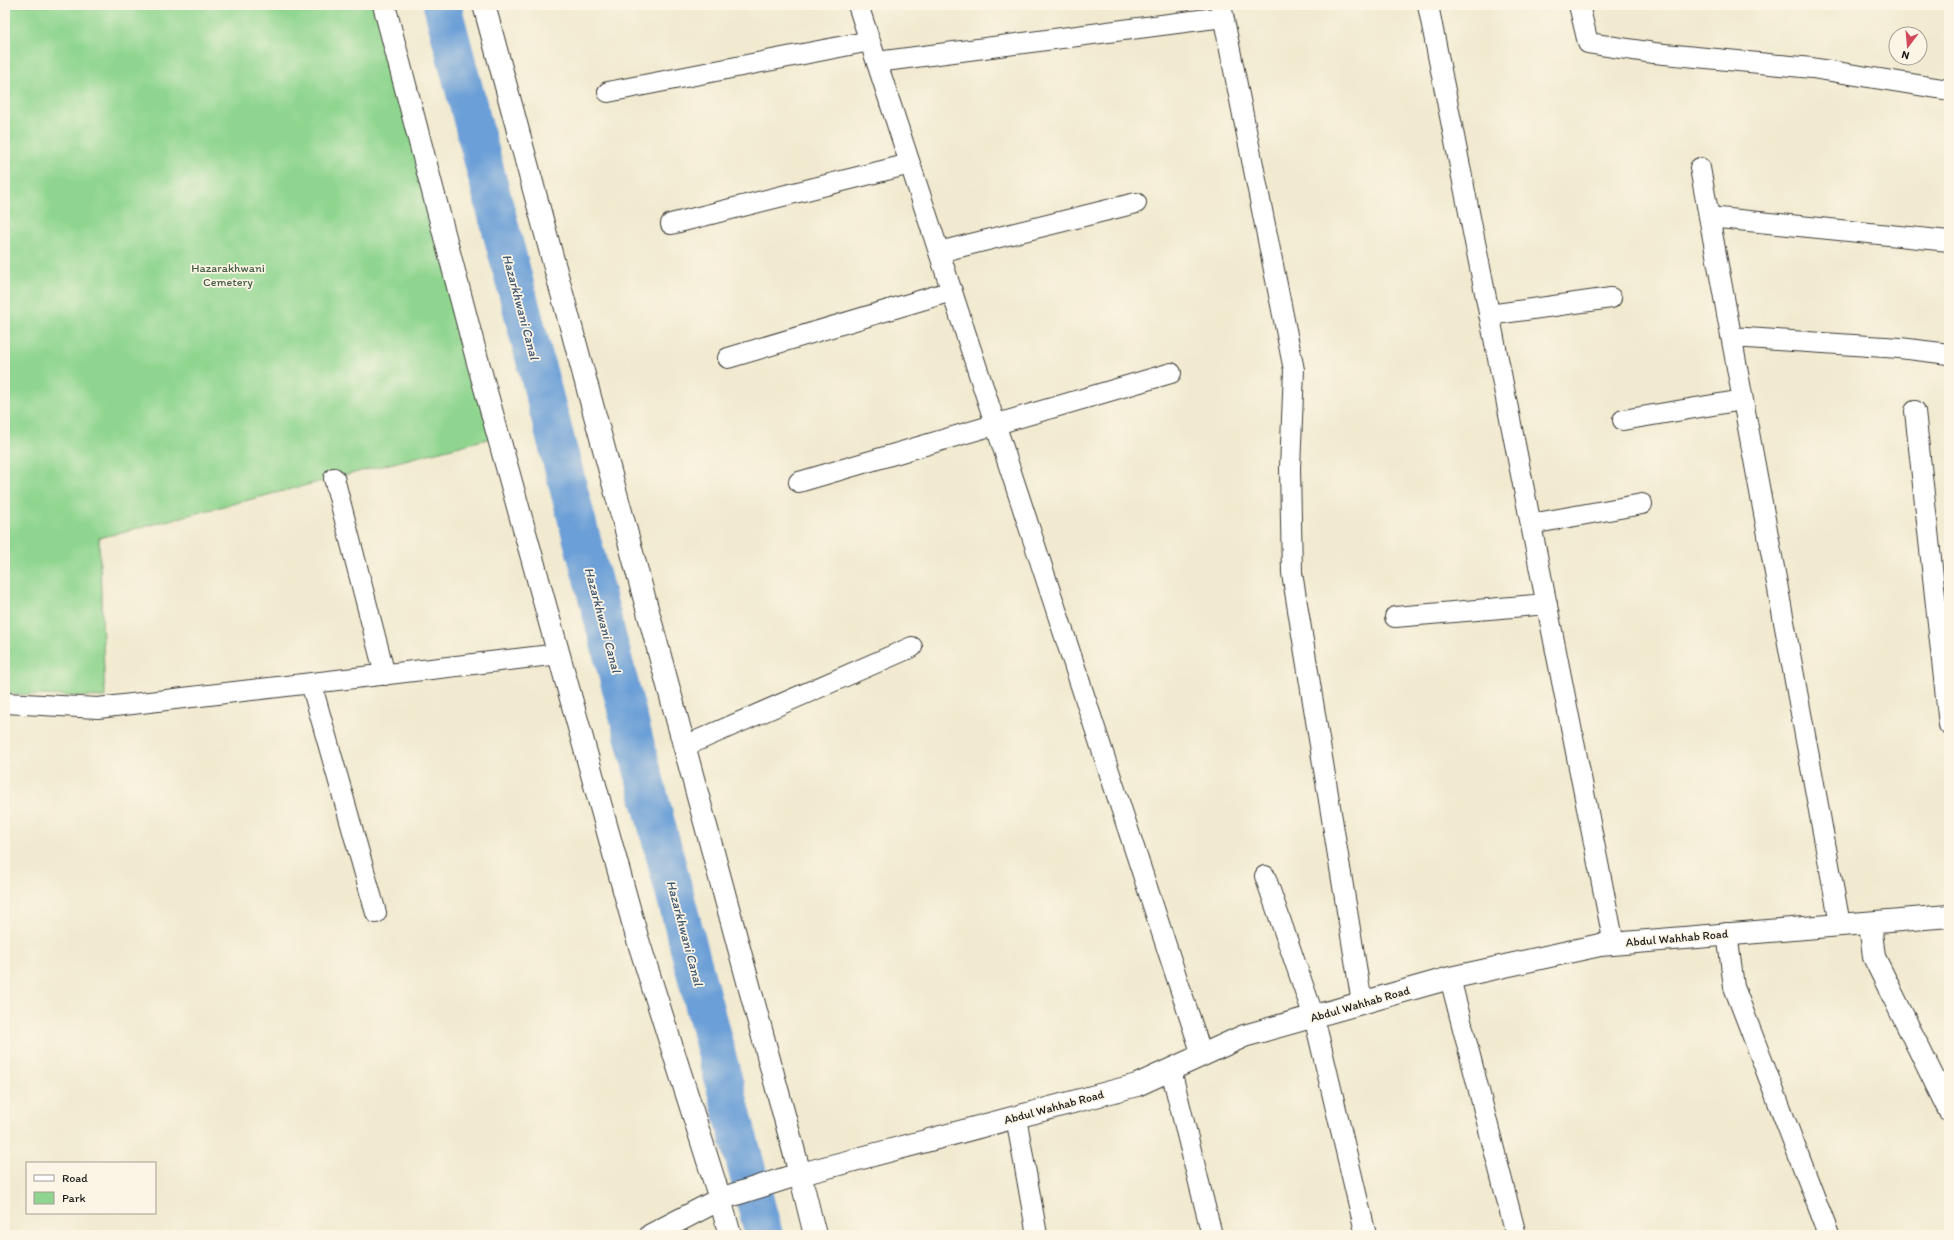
<svg xmlns="http://www.w3.org/2000/svg" width="1954" height="1240" font-family="Itim,sans-serif">
  <rect width="100%" height="100%" fill="#fcf5e5"/>
  <filter id="ink" filterUnits="userSpaceOnUse"><feTurbulence type="fractalNoise" baseFrequency=".025" numOctaves="2"/><feDisplacementMap in="SourceGraphic" scale="8" xChannelSelector="R" yChannelSelector="G"/><feConvolveMatrix kernelMatrix="1 2 1 2 8 2 1 2 1" color-interpolation-filters="sRGB"/></filter>
  <filter id="wash" filterUnits="userSpaceOnUse"><feTurbulence type="fractalNoise" baseFrequency=".012" numOctaves="4" result="noise"/><feDisplacementMap in="SourceGraphic" scale="16" xChannelSelector="R" yChannelSelector="G"/><feGaussianBlur stdDeviation="0.9" result="paint"/><feColorMatrix in="noise" values="0 0 0 0 0 0 0 0 0 0 0 0 0 0 0 0 0 1.4 0 .05"/><feComposite in="paint" operator="in"/></filter>
  <g filter="url(#wash)">
    <rect width="100%" height="100%" fill="#f1ead0"/>
    <!-- green -->
    <path fill="#8fd58f" stroke="#567856" d="M5,5H389L499,436L99,538L105,697L5,694Z"/>
    <g fill="none" stroke-linecap="round" stroke-linejoin="round">
      <!-- canal -->
      <path stroke="#6b9fd7" stroke-width="38" d="M442,5L764,1235"/>
    </g>
  </g>
  <g filter="url(#ink)">
    <g fill="none" stroke-linecap="round" stroke-linejoin="round">
      <!-- lane casing -->
      <g stroke="#3c3b37" stroke-width="22">
        <path id="lane" d="M858,5L1202,1055
          M1221,5L1294,370L1290,468L1292,573L1362,1003
          M1428,5L1614,944
          M1579,5L1588,43L1654,53L1812,68L1949,90
          M877,62L1223,17
          M608,92L870,41
          M1700,168L1840,924
          M1709,217L1949,241
          M671,224L910,164
          M939,252L1136,203
          M1489,315L1611,298
          M1731,337L1900,348L1949,354
          M728,358L952,291
          M1915,411L1949,725
          M1623,420L1743,400
          M334,478L385,675
          M799,482L1171,373
          M1531,524L1642,504
          M1395,617L1547,604
          M311,683L376,913
          M5,703L98,708L559,654
          M685,746L912,647
          M1265,876L1314,1017L1366,1235
          M1727,933L1734,987L1829,1235
          M1450,978L1516,1235
          M1171,1070L1212,1235
          M1016,1117L1037,1235"/>
      </g>
      <!-- street casing -->
      <g stroke="#3c3b37" stroke-width="24">
        <path id="street" d="M384,5L477,359L637,937L720,1199L730,1235
          M484,5L800,1174L815,1235
          M1870,923L1874,957L1949,1110
          M651,1235L720,1199L790,1177L1137,1085L1244,1036L1450,978L1600,945L1949,916"/>
      </g>
      <!-- lane -->
      <use href="#lane" stroke="#fff" stroke-width="20"/>
      <!-- street -->
      <use href="#street" stroke="#fff" stroke-width="22"/>
    </g>
  </g>
  <g text-anchor="middle" dominant-baseline="central" stroke-width="3.5" stroke-linejoin="round" paint-order="stroke">
    <!-- park labels -->
    <g font-size="12" fill="#445d44" stroke="#fcf5e5">
      <text x="228" y="268">Hazarakhwani<tspan x="228" dy="14">Cemetery</tspan></text>
    </g>
    <!-- street labels -->
    <g font-size="12" fill="#1c1c1c" stroke="#fcf5e5">
      <text transform="translate(1677 938) rotate(-5)">Abdul Wahhab Road</text>
      <text transform="translate(1360 1004) rotate(-16)">Abdul Wahhab Road</text>
      <text transform="translate(1054 1107) rotate(-15)">Abdul Wahhab Road</text>
    </g>
    <!-- water labels -->
    <g font-size="13" font-style="italic" fill="#405770" stroke="#fcf5e5">
      <text transform="translate(521 307) rotate(75)">Hazarkhwani Canal</text>
      <text transform="translate(603 620) rotate(75)">Hazarkhwani Canal</text>
      <text transform="translate(685 933) rotate(75)">Hazarkhwani Canal</text>
    </g>
  </g>
  <!-- margin -->
  <rect width="1954" height="1240" fill="none" stroke="#fcf5e5" stroke-width="20"/>
  <!-- legend -->
  <rect x="26" y="1162" width="130" height="52" fill="#fcf5e5" stroke="#a29e95"/>
  <rect x="34" y="1175" width="20" height="6" fill="#ffffff" stroke="#a29e95"/>
  <text x="62" y="1182" font-size="12" fill="#1c1c1c">Road</text>
  <rect x="34" y="1192" width="20" height="12" fill="#8fd58f" stroke="#a29e95"/>
  <text x="62" y="1202" font-size="12" fill="#1c1c1c">Park</text>
  <!-- north arrow -->
  <g transform="translate(1908 46) rotate(196)"><circle r="19" fill="#fcf5e5" stroke="#a29e95"/>
  <path d="M0-3L7 15L0 10L-7 15Z" fill="#d1495b"/>
  <text y="-6" font-size="11" font-weight="bold" text-anchor="middle" fill="#1c1c1c">N</text>
  </g>
</svg>
